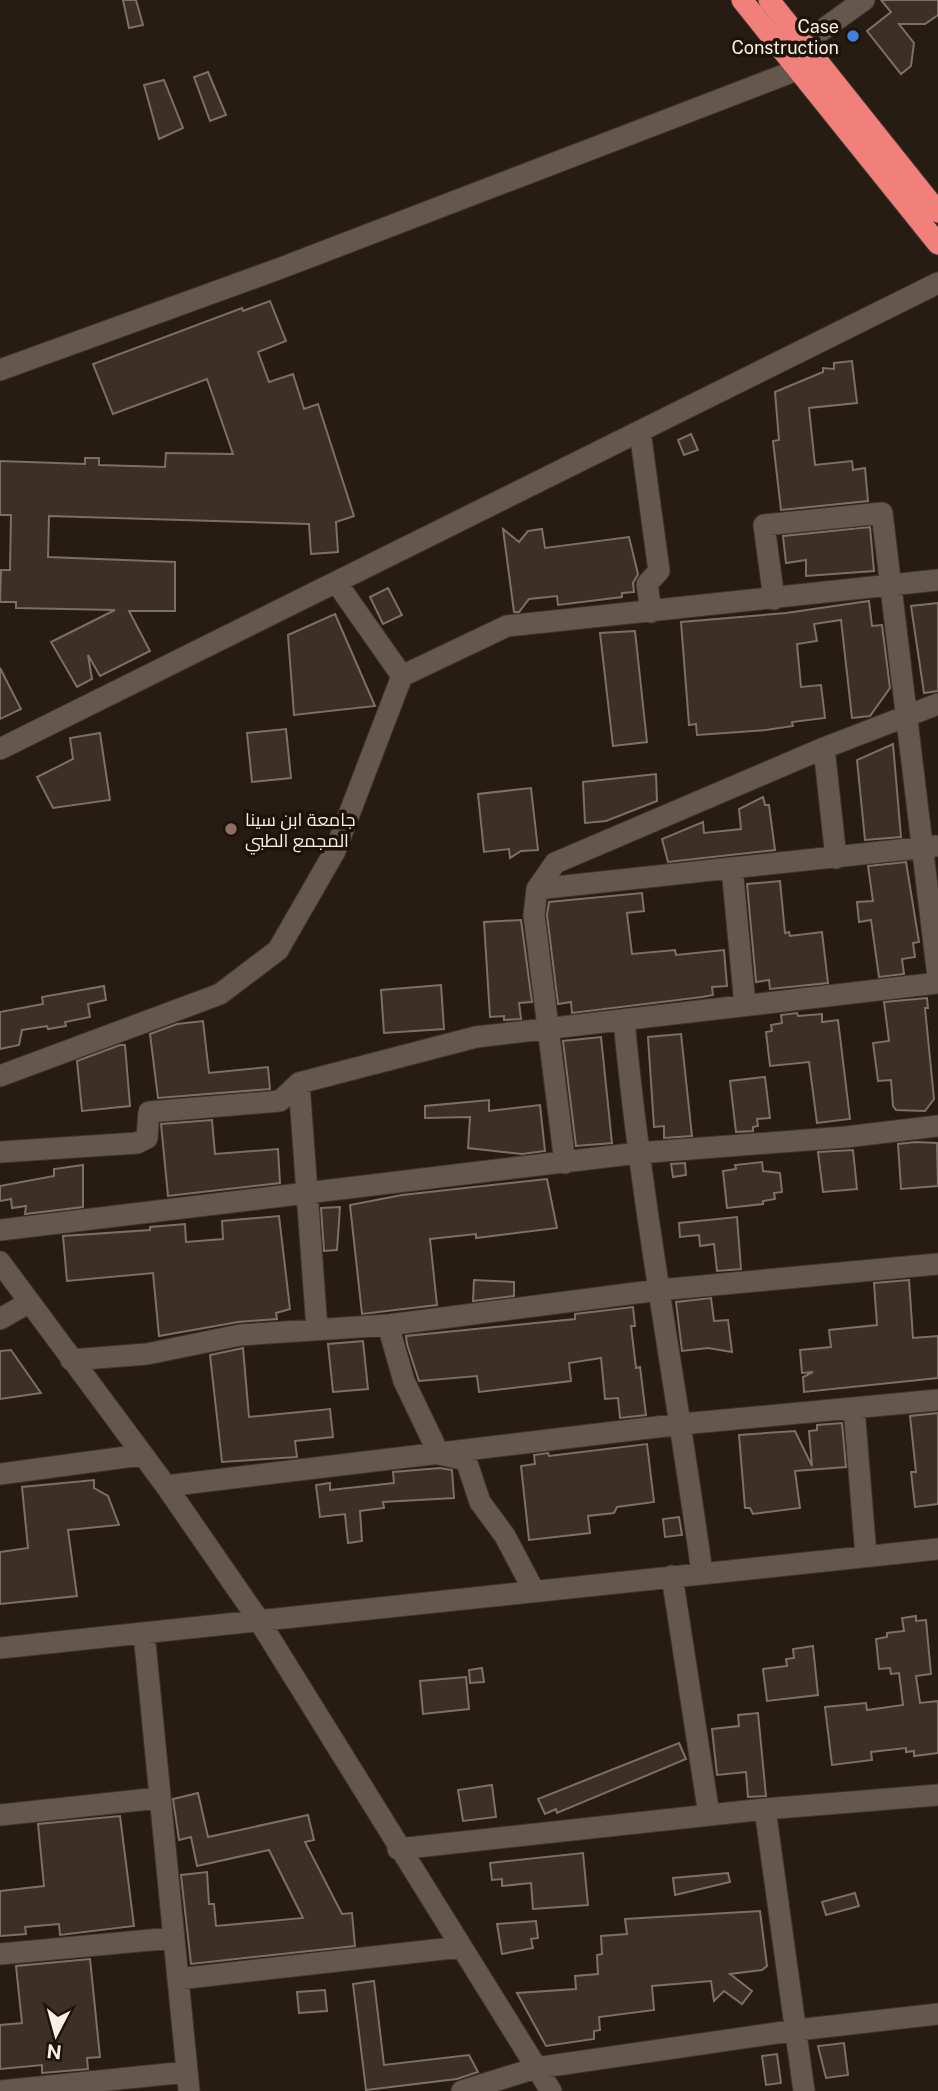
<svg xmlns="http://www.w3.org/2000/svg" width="938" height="2091" font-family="'Public Sans',Cairo,sans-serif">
  <rect width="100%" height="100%" fill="#271c12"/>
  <!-- building -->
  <path fill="#3d2f26" stroke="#7e6f64" stroke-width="2" d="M123,0H136L143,25L129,28Z
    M881,0H938V15L925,24H899L914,43L911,66L901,74L867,31L891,12Z
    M208,72L226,115L210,121L194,77Z
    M164,80L183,128L159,139L144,85Z
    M270,301L286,341L258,352L269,382L293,374L304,409L318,404L354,516L336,522L338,552L311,554L309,524L49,516L48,557L175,562V611H129L150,651L100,676L88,655L92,679L77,687L51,642L115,610L16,608V602H0L1,570H10L11,515H0V461L85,464V458H99V465L165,467L166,453L233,454L207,379L113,414L93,364L242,308L243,311Z
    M852,361L857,403L809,408L815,465L852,461L853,470L865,468L868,501L781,510L773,441L779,440L775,392L823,372V368L834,369V363Z
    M691,434L698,450L684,455L678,440Z
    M870,527L874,571L806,576V560L786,563L783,536Z
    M503,529L519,542L528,531L542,529L545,548L629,537L638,574L633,583L634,592L622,593V597L558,605L557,596L529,599L519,612H514Z
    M388,588L402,615L383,624L370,597Z
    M869,601L872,626L882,625L890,688L870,716L852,718L841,620L814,624L817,641L797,644L801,687L821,685L825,718L792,722L793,726L766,730L697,735L696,724L689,725L681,622L786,613Z
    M938,603V691L924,693L911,606Z
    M335,614L375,706L294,715L288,635Z
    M635,631L647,742L613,746L600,633Z
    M0,668L21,709L0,719Z
    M286,729L291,778L252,782L247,733Z
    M100,733L110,800L53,808L37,777L73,759L70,738Z
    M893,744L901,837L865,840L857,760Z
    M656,774L657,801L606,821L585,823L583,782Z
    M531,788L538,850L521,851L510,858L509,849L484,852L478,794Z
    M763,797L765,805H769L775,850L668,862L662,839L703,822L704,833L741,829L739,809Z
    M906,862L919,942L913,943L915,957L902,959L904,974L879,977L871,920L859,922L857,902L873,901L868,866Z
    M780,881L785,933L789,932L790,936L822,932L828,983L770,989L769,980L756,982L747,884Z
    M642,893L644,911L627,913L632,954L675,950L676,955L724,950L727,986L712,987L713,995L702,997L572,1013L571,1002L558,1004L547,915L549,902Z
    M521,920L532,1002L519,1003L521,1019L504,1020V1016L490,1017L484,922Z
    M441,985L444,1029L384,1033L381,990Z
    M104,986L106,1000L88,1004L90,1017L65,1022L66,1026L48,1029L47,1026L22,1030L19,1045L0,1049V1012L43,1004L42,997Z
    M927,998L928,1008H925L934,1099L925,1111L896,1110L893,1106L891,1080L878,1081L873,1043L889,1041L884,1002Z
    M797,1013L798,1016L822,1014V1022L838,1020L850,1119L817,1123L809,1062L770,1066L766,1032L772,1031L771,1025L782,1023L781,1015Z
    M203,1021L209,1073L268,1067L270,1089L158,1098L150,1034L177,1024Z
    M681,1034L692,1136L664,1138V1126L654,1127L648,1037Z
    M601,1037L612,1143L576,1146L563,1041Z
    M120,1045H125L130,1106L82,1111L77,1061Z
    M765,1077L770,1118L757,1119L758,1126L753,1127V1131L736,1132L730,1081Z
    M489,1100V1111L540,1105L545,1151L522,1154L468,1148L470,1117L425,1118V1106Z
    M212,1120L215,1154L278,1149L280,1183L168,1196L161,1124Z
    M916,1142L937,1143L938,1186L901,1189L898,1144Z
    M853,1150L857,1189L823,1192L818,1152Z
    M762,1162L763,1171L780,1173L782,1192L774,1193L775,1199L763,1201V1204L727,1208L723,1171L736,1169L735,1165Z
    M685,1163L686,1175L673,1177L671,1164Z
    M83,1165V1207L25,1214L26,1206L12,1208L11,1199L0,1201V1186L54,1176V1169Z
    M547,1179L557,1228L476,1238V1234L430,1239L437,1305L362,1314L350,1205L402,1195Z
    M340,1207L337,1250L324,1251L321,1208Z
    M279,1216L290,1309L276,1313L277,1319L238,1322L159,1336L153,1273L67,1281L63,1236L150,1230V1227L185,1224L186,1242L223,1239L222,1221Z
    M737,1217L741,1269L717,1271L714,1244L700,1246L699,1235L680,1237L679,1223Z
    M474,1280L514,1282V1296L473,1301Z
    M909,1280L913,1338L938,1336V1378L804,1392L803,1377L813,1372L802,1373L800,1350L831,1347L829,1330L877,1325L874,1283Z
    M711,1298L714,1321L728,1320L732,1352L708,1348L682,1351L676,1302Z
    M633,1307L635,1326H631L636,1368L640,1367L646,1415L620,1418L618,1398L605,1399L601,1358L569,1363L571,1381L479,1392L477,1376L419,1381L407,1344L406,1336L575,1319V1314Z
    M363,1341L368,1389L333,1392L328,1344Z
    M243,1348L249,1417L330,1409L333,1437L295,1441L297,1457L222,1462L210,1355Z
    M11,1350L41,1393L0,1399V1351Z
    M938,1413V1504L915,1507L911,1472H916L910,1416Z
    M842,1423L846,1467L795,1471L800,1508L753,1514L750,1508H745L739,1435L795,1431L812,1466L809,1431L817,1430V1425Z
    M647,1444L654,1502L617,1507L614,1513L588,1516L590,1533L529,1540L521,1466L535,1464L534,1455L548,1453L549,1456Z
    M440,1468L452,1470L454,1498L383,1502L384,1508L360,1511L362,1541L348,1543L345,1514L320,1517L316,1485L330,1483V1490L394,1483L393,1472Z
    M94,1480V1488L108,1496L119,1525L68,1530L77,1596L0,1604V1552L28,1548L22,1487Z
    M679,1517L682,1535L665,1537L663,1519Z
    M916,1616V1621L926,1620L931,1674L916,1676L920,1703L938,1701V1753L914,1756V1751L906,1752V1748L871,1752L872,1760L832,1765L825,1707L866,1703L867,1710L903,1705L899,1673L891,1674L890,1668L879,1669L876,1639L887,1637V1633L904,1631L902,1618Z
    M813,1646L818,1695L767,1701L763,1669L787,1666L786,1659L794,1658L793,1649Z
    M482,1668L484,1682L470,1683L469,1670Z
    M466,1677L469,1709L423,1714L420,1681Z
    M758,1713L766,1796L748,1797L746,1772L717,1775L712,1729L739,1726L738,1715Z
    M679,1743L686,1759L557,1813L556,1809L545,1814L538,1799Z
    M492,1785L496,1817L463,1821L458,1790Z
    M198,1793L208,1837L308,1815L314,1840L305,1842L342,1914L352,1913L355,1946L191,1964L181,1875L207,1872L209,1904H214L216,1926L303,1918L269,1850L197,1866L191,1837L179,1840L173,1799Z
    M120,1816L134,1926L60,1935L59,1924L25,1927L26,1934L0,1936V1891L44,1886L38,1824Z
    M583,1853L588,1905L533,1909L531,1883L502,1886V1879L492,1880L490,1863Z
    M728,1873L730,1882L675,1895L673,1878Z
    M855,1893L859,1906L826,1915L822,1902Z
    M760,1911L767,1966L762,1970L730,1974L752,1991L742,2004L724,1991L714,2001L711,1981L652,1986L654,2010L599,2017L600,2030L594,2031V2039L546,2046L517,1993L576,1989L575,1976L598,1974L597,1955L602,1954L601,1936L627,1934L625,1919Z
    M536,1921L538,1938L531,1939L533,1948L502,1954L497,1924Z
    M90,1959L100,2057L87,2058L88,2069L42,2073V2065L0,2069V2025L22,2023L16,1966Z
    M374,1981L384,2065L469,2055L478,2072L457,2079L366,2090L353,1984Z
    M325,1990L327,2011L299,2013L297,1992Z
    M844,2043L848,2075L826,2078L818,2046Z
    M777,2054L781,2083L766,2085L762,2056Z"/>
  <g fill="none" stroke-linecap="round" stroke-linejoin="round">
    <!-- minor casing -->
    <g stroke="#3e352f" stroke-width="23">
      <path id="minor" d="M804,43L864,0
        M0,370L281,268L797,70
        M640,431L659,571L647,584L651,612
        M774,599L764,525L882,513L938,977
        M402,676L507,626L938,580
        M824,748L836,858
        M0,749L938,283
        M732,868L745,1005
        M537,889L936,846
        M624,1020C641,1205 677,1389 702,1573
        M0,1076L220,994L278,950L335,851L402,676L336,582
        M299,1083L317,1329
        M0,1152L137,1143L147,1138L149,1112L280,1101L299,1083L476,1037L938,983
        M565,1163L534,915L537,889L555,863L824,748L938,704
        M0,1230L638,1153L846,1137L938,1126
        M0,1262L166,1486L258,1619L551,2091
        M0,1319L28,1303
        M388,1325L404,1381L439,1454L466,1460L480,1502L505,1536L534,1591
        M71,1360L147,1354L240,1335L388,1325L659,1290L938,1264
        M854,1408L866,1556
        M0,1474L141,1455
        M166,1486L682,1424L938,1400
        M672,1576L709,1815
        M144,1633L189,2091
        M0,1648L938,1549
        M765,1809L804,2091
        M0,1815L159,1798
        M398,1849L765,1809L938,1795
        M0,1954L172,1938
        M178,1979L461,1947
        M0,2091L187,2072
        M462,2091L536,2068L797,2030L938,2014"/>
    </g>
    <!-- highway casing -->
    <g stroke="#3e352f" stroke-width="23">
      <path id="highway" d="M742,0L938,244
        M769,0L938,212"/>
    </g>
    <!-- minor -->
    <use href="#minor" stroke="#65574c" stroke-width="21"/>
    <!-- highway -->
    <use href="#highway" stroke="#f1807b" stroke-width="21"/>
  </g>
  <!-- markers -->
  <circle fill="#3f7fe0" stroke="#1e1309" stroke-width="2.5" cx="853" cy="36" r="7"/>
  <circle fill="#8d6e63" stroke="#1e1309" stroke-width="2.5" cx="231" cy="829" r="7"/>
  <g text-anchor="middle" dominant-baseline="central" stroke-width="7" stroke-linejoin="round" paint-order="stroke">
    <!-- poi labels -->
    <g font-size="18" fill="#f7efe8" stroke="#1e1309" text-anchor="end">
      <text x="839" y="26">Case<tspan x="839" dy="21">Construction</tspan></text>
      <text x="245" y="819" text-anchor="start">جامعة ابن سينا<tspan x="245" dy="21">المجمع الطبي</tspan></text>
    </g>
  </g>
  <!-- north arrow -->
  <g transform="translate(56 2035) rotate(186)" stroke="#1e1309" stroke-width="5" paint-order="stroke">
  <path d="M0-5L12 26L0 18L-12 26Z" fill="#f7efe8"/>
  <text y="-10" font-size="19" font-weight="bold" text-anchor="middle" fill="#f7efe8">N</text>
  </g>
</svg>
